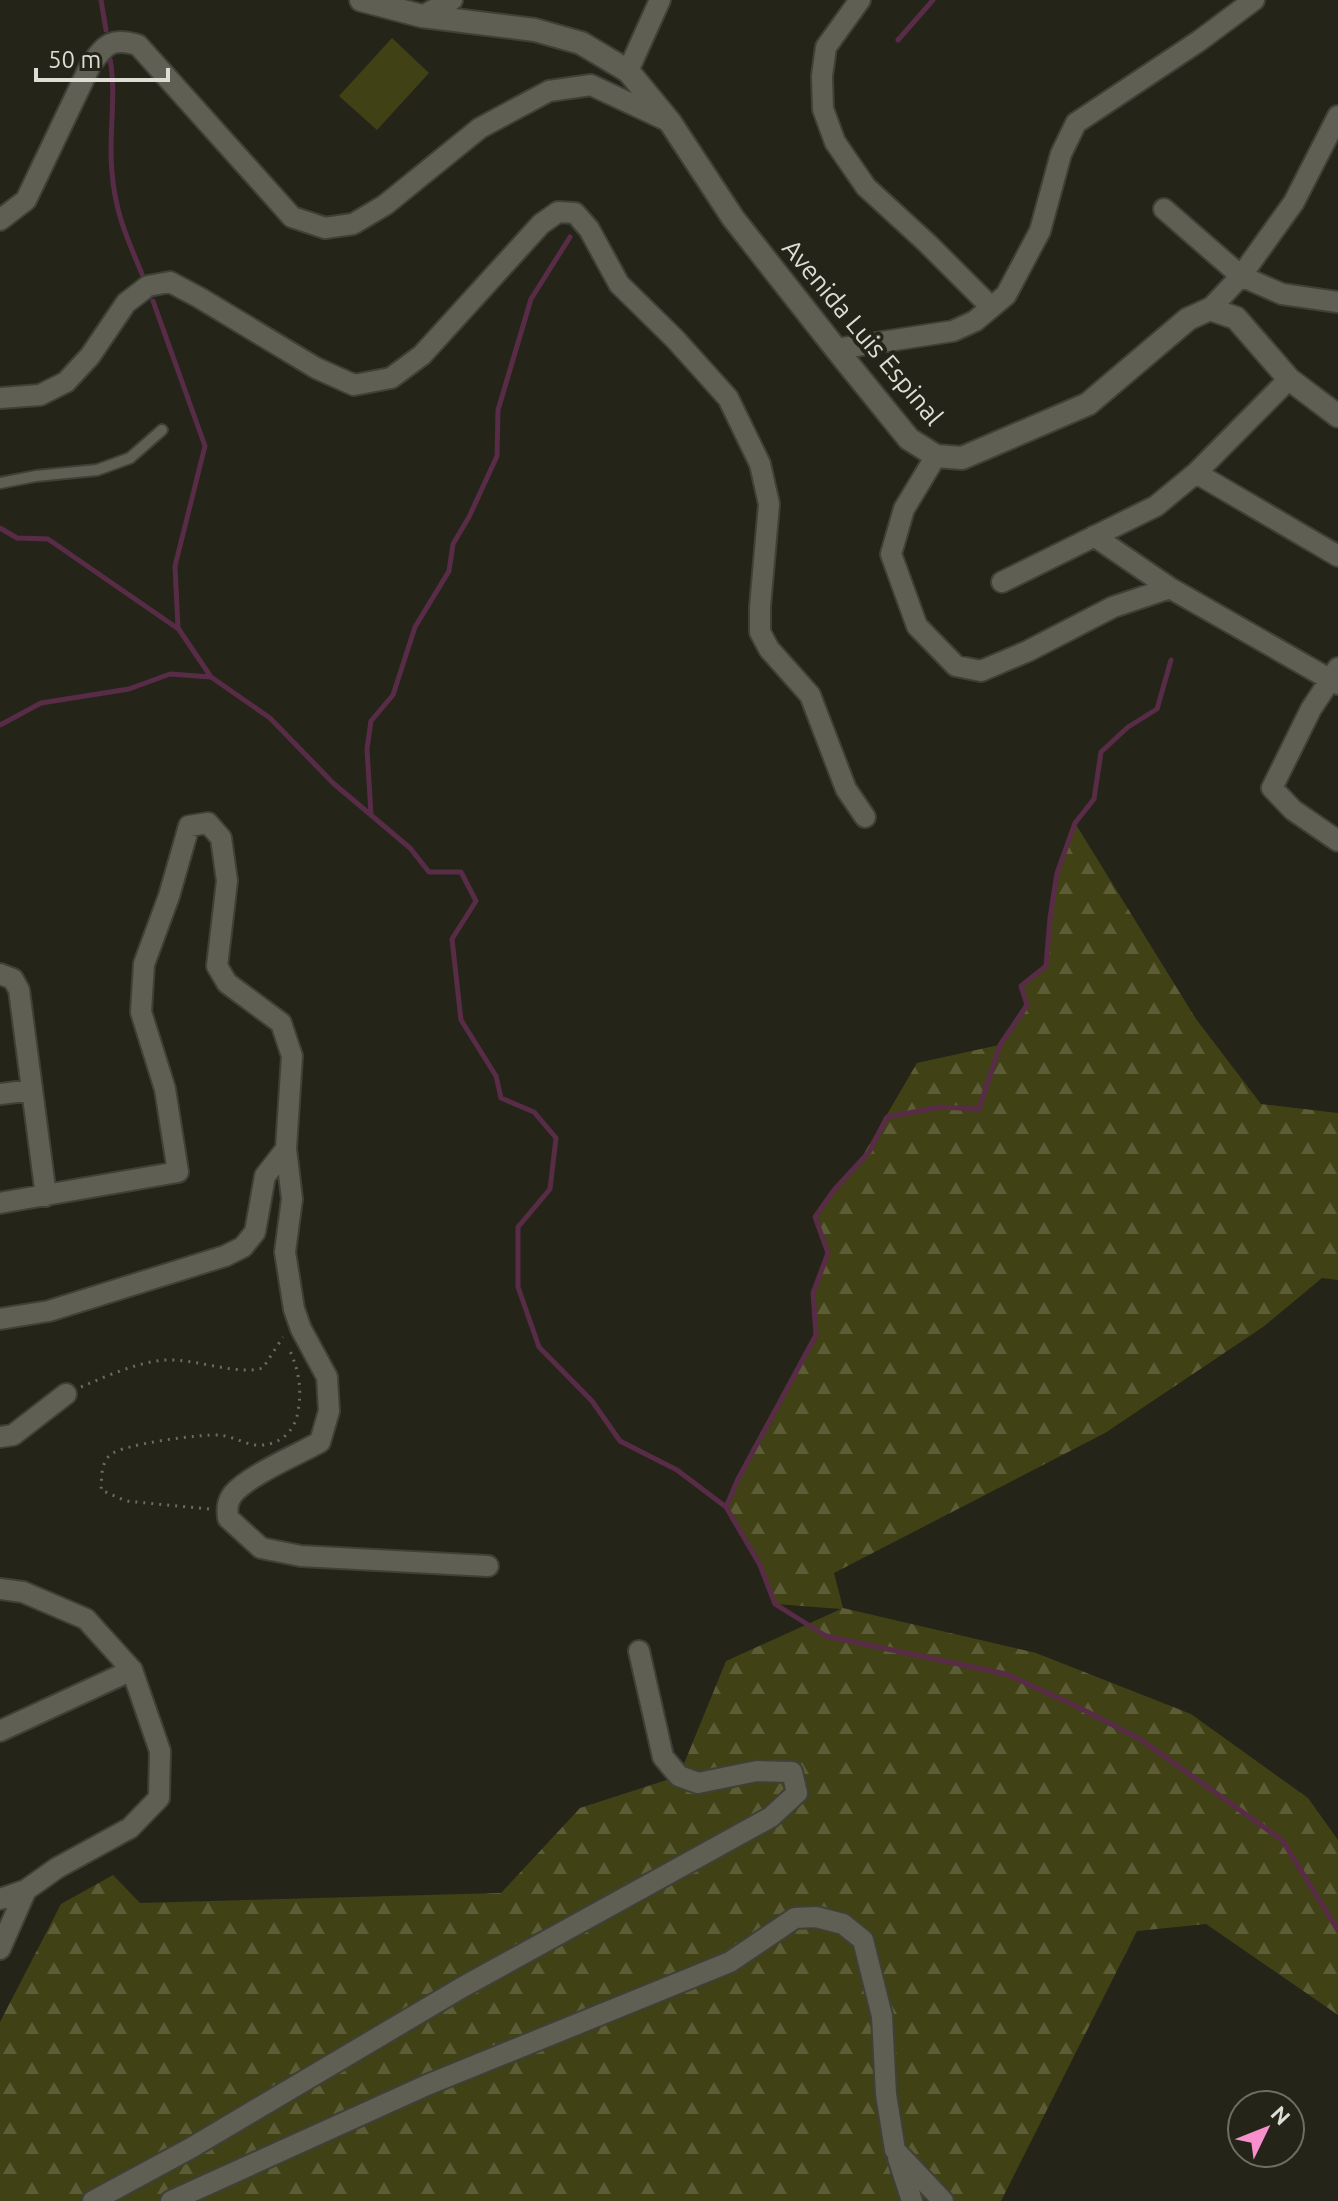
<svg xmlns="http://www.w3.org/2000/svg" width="1338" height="2201" font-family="Ubuntu,sans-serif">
  <defs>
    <pattern id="forest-firs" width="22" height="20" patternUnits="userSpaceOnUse" patternTransform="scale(2)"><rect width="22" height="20" fill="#414116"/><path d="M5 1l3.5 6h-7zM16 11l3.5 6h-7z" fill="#5c5c37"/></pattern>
  </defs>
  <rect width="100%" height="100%" fill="#242419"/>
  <!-- forest -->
  <path fill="url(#forest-firs)" d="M1075,823L1196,1019L1261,1104L1338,1113V1280L1322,1278L1263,1327L1105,1433L834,1573L843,1608L1036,1653L1191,1714L1308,1798L1338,1840V2015L1206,1924L1137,1931L1001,2201H0V2022L61,1904L113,1875L140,1903L501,1893L580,1808L679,1776L726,1661L841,1609L775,1604L760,1565L726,1507L738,1479L816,1335L813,1293L828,1253L815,1217L858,1164L917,1063L999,1045L1027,1005L1021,986L1046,966L1050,918L1057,873Z"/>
  <!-- pitch -->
  <path fill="#414116" d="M392,38L429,73L377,130L339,96Z"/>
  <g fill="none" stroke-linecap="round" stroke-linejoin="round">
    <!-- stream -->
    <path stroke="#582c46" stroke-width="5" d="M101,0L106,30
      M898,40L933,0
      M110,59C117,97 108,135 112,172C115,212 127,238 142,274
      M153,301L205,446L175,566L178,628L211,677
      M0,528L17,538L48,539L177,628
      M0,725L41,703L129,689L170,674L211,677L270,718L333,783L410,848L429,872H461L476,901L452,939L461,1020L496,1076L501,1098L534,1112L556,1138L550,1189L518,1227V1287L539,1347L592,1401L620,1441L677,1470L726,1507L760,1565L775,1604L826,1636L1006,1674L1076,1706L1140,1739L1282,1840L1338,1930
      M371,814L367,749L371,721L393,695L415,627L449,571L453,544L469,517L497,456L498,410L531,299L570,237
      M726,1507L738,1479L816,1335L813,1293L828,1253L815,1217L834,1190L869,1152L887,1117L940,1107L979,1109L1000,1045L1027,1005L1021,986L1046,966L1050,918L1057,873L1075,823L1094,799L1101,752L1128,727L1157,709L1171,660"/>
    <!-- service casing -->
    <g stroke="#3f4037" stroke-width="14">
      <path id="service" d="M0,483L36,476L97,470L130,458L162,430"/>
    </g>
    <!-- minor casing -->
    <g stroke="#3f4037" stroke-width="24">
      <path id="minor" d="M860,0L826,47L822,76L823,109L835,142L866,187L927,243L991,307
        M422,16L452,0
        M628,71L660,0
        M1164,209L1241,276L1282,294L1338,302
        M0,220L26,200L90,66C105,44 112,37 138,45L292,217L325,228L353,224L385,205L480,128L549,91L591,85L670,122
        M1210,309L1241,276L1294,202L1338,116
        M836,349L953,331L975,321L1006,295L1040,231L1061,154L1076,123L1199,41L1254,0
        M0,398L40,395L66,382L90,356L126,303L148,286L170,282L200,298L316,368L354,385L391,378L422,355L541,224L558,212L575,213L589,229L619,284L675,339L728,398L760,464L769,504L760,607V632L769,649L810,695L846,789L865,817
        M936,456L904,509L891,554L917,626L956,666L981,671L1028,651L1113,607L1170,588L1338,684
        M1196,473L1338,556
        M1094,536L1170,588
        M1002,582L1156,506L1196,473L1289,379
        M1338,668L1311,709L1272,788L1293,810L1338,841
        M0,974L13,979L19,990L46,1196
        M0,1094L32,1090
        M286,1149L292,1199L285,1252L294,1309L301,1329L327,1377L329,1411L320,1442C297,1455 249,1475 233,1494C227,1502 227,1509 228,1518L261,1548L301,1556L488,1566
        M0,1203L178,1172L165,1089L141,1012L144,964L169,896L189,826L208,823L221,838L227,881L217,966L227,983L281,1023L292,1056L286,1149L265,1176L255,1232L243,1247L225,1256L49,1311L0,1319
        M0,1437L13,1435L66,1394
        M0,1589L23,1592L86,1619L132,1670L160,1751L159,1798L130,1828L57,1868L26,1890L0,1949
        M0,1731L132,1670
        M0,1899L26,1890
        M898,2158L912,2201
        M93,2201L191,2148L461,1988L771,1817L797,1793L792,1772L757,1771L698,1783L679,1776L663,1757L639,1651
        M171,2201L427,2085L730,1962L795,1918L816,1917L843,1924L863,1940L882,2016L886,2094L895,2150L943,2201"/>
    </g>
    <!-- tertiary casing -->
    <g stroke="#3f4037" stroke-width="26">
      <path id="tertiary" d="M361,0L422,16L535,30L581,43L628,71L670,122L733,218L836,349L909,439L936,456L962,458L1088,404L1188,319L1210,309L1236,318L1289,379L1338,416"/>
    </g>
    <!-- path -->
    <path stroke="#6c6c62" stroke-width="3" stroke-dasharray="2 6" stroke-linecap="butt" d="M81,1387C107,1376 135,1363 164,1360C196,1358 236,1376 263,1368L283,1337
      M209,1509L126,1501L101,1490C102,1478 100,1465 110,1455C122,1444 201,1434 219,1435C231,1436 243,1443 255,1445C277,1447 295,1433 298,1411C302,1390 299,1371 290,1351"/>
    <!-- service -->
    <use href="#service" stroke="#5f5f53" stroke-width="10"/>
    <!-- minor -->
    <use href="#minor" stroke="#5f5f53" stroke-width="20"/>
    <!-- tertiary -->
    <use href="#tertiary" stroke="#5f5f53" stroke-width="22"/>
  </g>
  <g text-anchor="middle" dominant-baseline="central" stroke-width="8" stroke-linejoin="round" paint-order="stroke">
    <!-- street labels -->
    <g font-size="26" fill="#dcddd5" stroke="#242419">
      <text transform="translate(863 332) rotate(50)">Avenida Luis Espinal</text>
    </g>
  </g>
  <!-- north arrow -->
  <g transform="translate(1266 2129) rotate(47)"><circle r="38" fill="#242419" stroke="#6e6e64" stroke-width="2"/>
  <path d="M0-6L14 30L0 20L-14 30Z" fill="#f790cd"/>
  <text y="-12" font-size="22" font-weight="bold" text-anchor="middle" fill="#dcddd5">N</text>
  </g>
  <!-- scale -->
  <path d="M36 68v12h132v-12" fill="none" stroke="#dcddd5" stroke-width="4"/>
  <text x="48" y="68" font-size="24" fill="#dcddd5" stroke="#242419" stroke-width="6" paint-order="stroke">50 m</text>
</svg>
